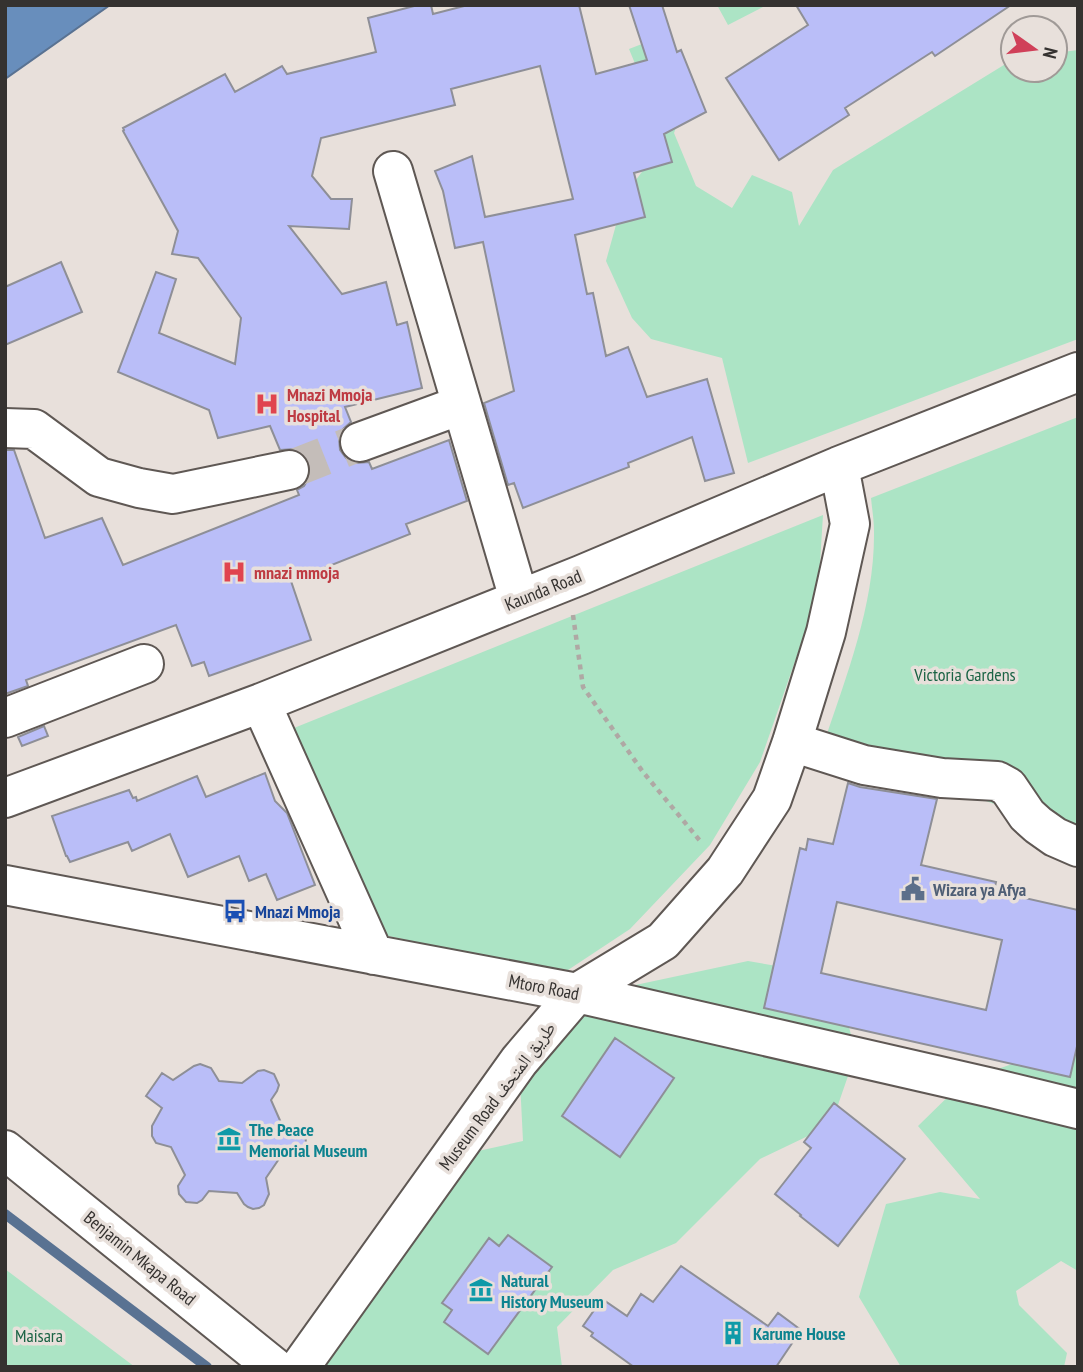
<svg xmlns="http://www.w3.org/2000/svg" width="1083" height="1372" font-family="'PT Sans Narrow','Noto Naskh Arabic',sans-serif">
  <rect width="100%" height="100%" fill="#e8e0db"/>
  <!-- green -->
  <path fill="#ace4c5" d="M717,5H767L728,25Z
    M647,42L687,97L674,133L696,186L732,208L752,175L792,192L799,226L833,170L1012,60H1013V70H1055V53L1078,50V339L748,463L722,358L651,339L632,318L606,261L624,196L650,161V100L629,49Z
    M1078,417V834L824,743C847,674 875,604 874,531C874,520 872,509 871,498Z
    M823,515L818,595L760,762L710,845L630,929L568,970L480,956L375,933L289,730Z
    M748,961L835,976L856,1053L831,1125L760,1159L676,1243L613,1270L557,1327L562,1367H327L328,1340L469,1153L523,1141L519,1061L626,987Z
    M1078,1049V1271L1061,1261L1016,1291L1019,1305L1067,1353L1064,1367H901L859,1297L886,1204L940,1192L980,1199L918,1126L964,1081L1012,1064Z
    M5,1269L135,1367H5Z"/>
  <!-- water -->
  <path fill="#688ebc" stroke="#597292" stroke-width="2" d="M5,5H110L5,79Z"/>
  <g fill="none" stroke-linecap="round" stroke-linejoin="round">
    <!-- stream -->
    <path stroke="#597292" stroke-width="10" d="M5,1214L207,1367"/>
  </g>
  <!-- building -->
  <path fill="#babef8" stroke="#8e8f97" stroke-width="2" fill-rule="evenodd" d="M418,5H431L433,14L468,5H579L596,74L647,60L629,5H662L677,52L681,50L706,112L664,134L672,162L634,173L645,217L575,235L587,294L593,293L606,356L628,347L647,397L707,379L734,473L705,481L692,437L628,463L629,467L523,508L514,483L508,485L484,403L514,391L483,242L455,248L443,191L435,171L472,156L485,217L573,199L540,66L451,89L455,105L321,138L312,176L331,199H352L349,229L289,226L342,294L386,282L397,325L407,322L422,388L345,407L351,422L343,429L339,438L340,450L346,458L356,463L369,462L372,469L449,440L467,501L406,524L410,534L291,581L311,640L209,676L204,662L192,666L176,625L26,680L28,686L5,694V450H14L45,538L102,518L123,565L299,495L297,490L304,486L310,476V466L306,456L295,449L280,450L270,426L218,438L209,410L118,372L156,272L176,279L159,333L235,364L241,318L198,258L172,254L178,231L123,131L124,130L123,128L225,74L235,92L282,66L287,74L376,52L368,18Z
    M796,5H1011L935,56L932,52L845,108L849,115L779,160L726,78L808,25Z
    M61,262L82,312L5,345V287Z
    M44,726L48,736L22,746L18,737Z
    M265,773L275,801L287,813L315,885L277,900L266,874L249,881L239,856L188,877L170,834L132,851L128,842L70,862L67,856H66L52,816L129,790L133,798L136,797L137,801L197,776L206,797Z
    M848,783L860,787L937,799L921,865L996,882L994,891L1078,910V1042L1070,1077L764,1008L800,848L806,850L808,839L833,844ZM837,902L1002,940L986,1010L821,973Z
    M615,1038L674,1078L620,1157L562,1116Z
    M200,1064L211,1068L219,1081L242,1083L258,1071L264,1070L274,1074L279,1085L277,1091L271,1100L282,1125L297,1128L305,1136L306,1142L301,1153L296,1156H281L266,1178L269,1194L264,1205L259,1208L253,1209L248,1207L244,1204L237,1193L209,1191L202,1200L197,1203L186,1202L179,1194L178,1186L185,1175L171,1147L156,1143L152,1136V1126L162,1108L146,1096L162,1073L173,1080L194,1066Z
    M834,1103L905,1159L838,1246L800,1216L801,1215L775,1194L811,1148L804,1142Z
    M508,1235L552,1267L488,1354L444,1322L452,1310L442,1303L489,1238L499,1246Z
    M681,1266L768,1326L778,1313L801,1330L776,1367H634L591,1336L593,1333L583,1326L602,1299L627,1316L641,1294L653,1302Z"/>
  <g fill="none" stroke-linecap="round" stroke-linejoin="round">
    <!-- minor-tunnel -->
    <path stroke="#c4bdb9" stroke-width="38" stroke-dasharray="38 19" stroke-linecap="butt" d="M289,470L360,442"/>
    <!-- minor casing -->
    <g stroke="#5f5854" stroke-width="42">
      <path id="minor" d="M393,171L519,599
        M5,428L34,429L99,477L139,488L173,494L289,470
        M360,442L461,405
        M261,703L374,955
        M5,718L144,664
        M792,742L864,765L942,778L997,781L1008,787L1027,815L1038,825L1055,837L1078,847
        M5,798L261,703L581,575L839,466L1078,372
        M5,885L577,993L992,1088L1078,1109
        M300,1367L519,1061L577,993L663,941L725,871L772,799L792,742L826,632L850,524L839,466"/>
    </g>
    <!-- major casing -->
    <g stroke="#5f5854" stroke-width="42">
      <path id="major" d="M5,1150L274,1367"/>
    </g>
    <!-- path -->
    <path stroke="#afa8a4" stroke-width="4.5" stroke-dasharray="5 5" stroke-linecap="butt" d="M573,615L583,687L643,772L701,842"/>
    <!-- minor -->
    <use href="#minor" stroke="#fff" stroke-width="38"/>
    <!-- major -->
    <use href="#major" stroke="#fff" stroke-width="38"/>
  </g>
  <!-- icons -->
  <defs>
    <g id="hospital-bare" transform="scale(1.89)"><path d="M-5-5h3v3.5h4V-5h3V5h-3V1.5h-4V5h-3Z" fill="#e0444e" stroke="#e8e0db" stroke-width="2.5" paint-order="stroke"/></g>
    <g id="civic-bare" transform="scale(1.89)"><path d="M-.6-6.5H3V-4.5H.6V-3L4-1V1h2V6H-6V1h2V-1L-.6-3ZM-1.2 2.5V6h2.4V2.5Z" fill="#5c6f8a" stroke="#e8e0db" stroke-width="2.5" paint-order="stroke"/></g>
    <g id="bus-bare" transform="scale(1.89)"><path d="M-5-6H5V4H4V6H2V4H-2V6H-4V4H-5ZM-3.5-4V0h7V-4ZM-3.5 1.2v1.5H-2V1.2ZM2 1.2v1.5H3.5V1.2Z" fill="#1a4fb4" stroke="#e8e0db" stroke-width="2.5" paint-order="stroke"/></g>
    <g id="museum-bare" transform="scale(1.89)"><path d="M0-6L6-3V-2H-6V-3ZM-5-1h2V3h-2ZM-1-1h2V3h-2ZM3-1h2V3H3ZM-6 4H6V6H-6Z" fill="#0f9aa8" stroke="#e8e0db" stroke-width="2.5" paint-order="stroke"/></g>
    <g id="building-bare" transform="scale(1.89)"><path d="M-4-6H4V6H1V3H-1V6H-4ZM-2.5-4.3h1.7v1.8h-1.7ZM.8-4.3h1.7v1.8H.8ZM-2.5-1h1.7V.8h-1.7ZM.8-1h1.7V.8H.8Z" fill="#0f9aa8" stroke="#e8e0db" stroke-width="2.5" paint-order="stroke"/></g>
  </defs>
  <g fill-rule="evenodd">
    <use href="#hospital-bare" x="267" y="404"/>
    <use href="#hospital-bare" x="234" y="572"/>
    <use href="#civic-bare" x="913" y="889"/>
    <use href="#bus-bare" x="235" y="911"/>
    <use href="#museum-bare" x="229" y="1139"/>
    <use href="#museum-bare" x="481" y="1290"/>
    <use href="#building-bare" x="733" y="1333"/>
  </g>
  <g text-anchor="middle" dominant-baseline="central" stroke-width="7" stroke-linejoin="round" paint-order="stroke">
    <!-- health labels -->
    <g font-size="18" font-weight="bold" fill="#be3a42" stroke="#e8e0db" text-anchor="start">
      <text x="287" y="394">Mnazi Mmoja<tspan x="287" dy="21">Hospital</tspan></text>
      <text x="254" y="572">mnazi mmoja</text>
    </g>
    <!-- street labels -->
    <g font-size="18" fill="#353230" stroke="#e8e0db">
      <text transform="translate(543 590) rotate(-22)">Kaunda Road</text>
      <text transform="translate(544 987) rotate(11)">Mtoro Road</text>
      <text transform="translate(497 1096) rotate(-53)">Museum Road طريق المتحف</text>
      <text transform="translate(140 1258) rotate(39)">Benjamin Mkapa Road</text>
    </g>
    <!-- park labels -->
    <g font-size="18" fill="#1a6344" stroke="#e8e0db">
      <text x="965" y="674">Victoria Gardens</text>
      <text x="39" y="1335">Maisara</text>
    </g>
    <!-- service labels -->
    <g font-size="18" font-weight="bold" fill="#4e5e75" stroke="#e8e0db" text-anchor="start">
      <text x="933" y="889">Wizara ya Afya</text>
    </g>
    <!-- transit labels -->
    <g font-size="18" font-weight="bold" fill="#164399" stroke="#e8e0db" text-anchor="start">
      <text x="255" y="911">Mnazi Mmoja</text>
    </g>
    <!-- culture labels -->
    <g font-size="18" font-weight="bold" fill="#0d838f" stroke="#e8e0db" text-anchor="start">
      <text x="249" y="1129">The Peace<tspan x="249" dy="21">Memorial Museum</tspan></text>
      <text x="501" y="1280">Natural<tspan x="501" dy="21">History Museum</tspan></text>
      <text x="753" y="1333">Karume House</text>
    </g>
  </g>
  <!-- border -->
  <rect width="1083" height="1372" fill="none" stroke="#353230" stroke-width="14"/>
  <!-- north arrow -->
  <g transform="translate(1034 49) rotate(104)"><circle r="33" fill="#e8e0db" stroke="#a09a97" stroke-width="2"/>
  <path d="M0-5L12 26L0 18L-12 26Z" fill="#d04059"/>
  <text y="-10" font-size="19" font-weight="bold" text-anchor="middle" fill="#353230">N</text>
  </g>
</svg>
